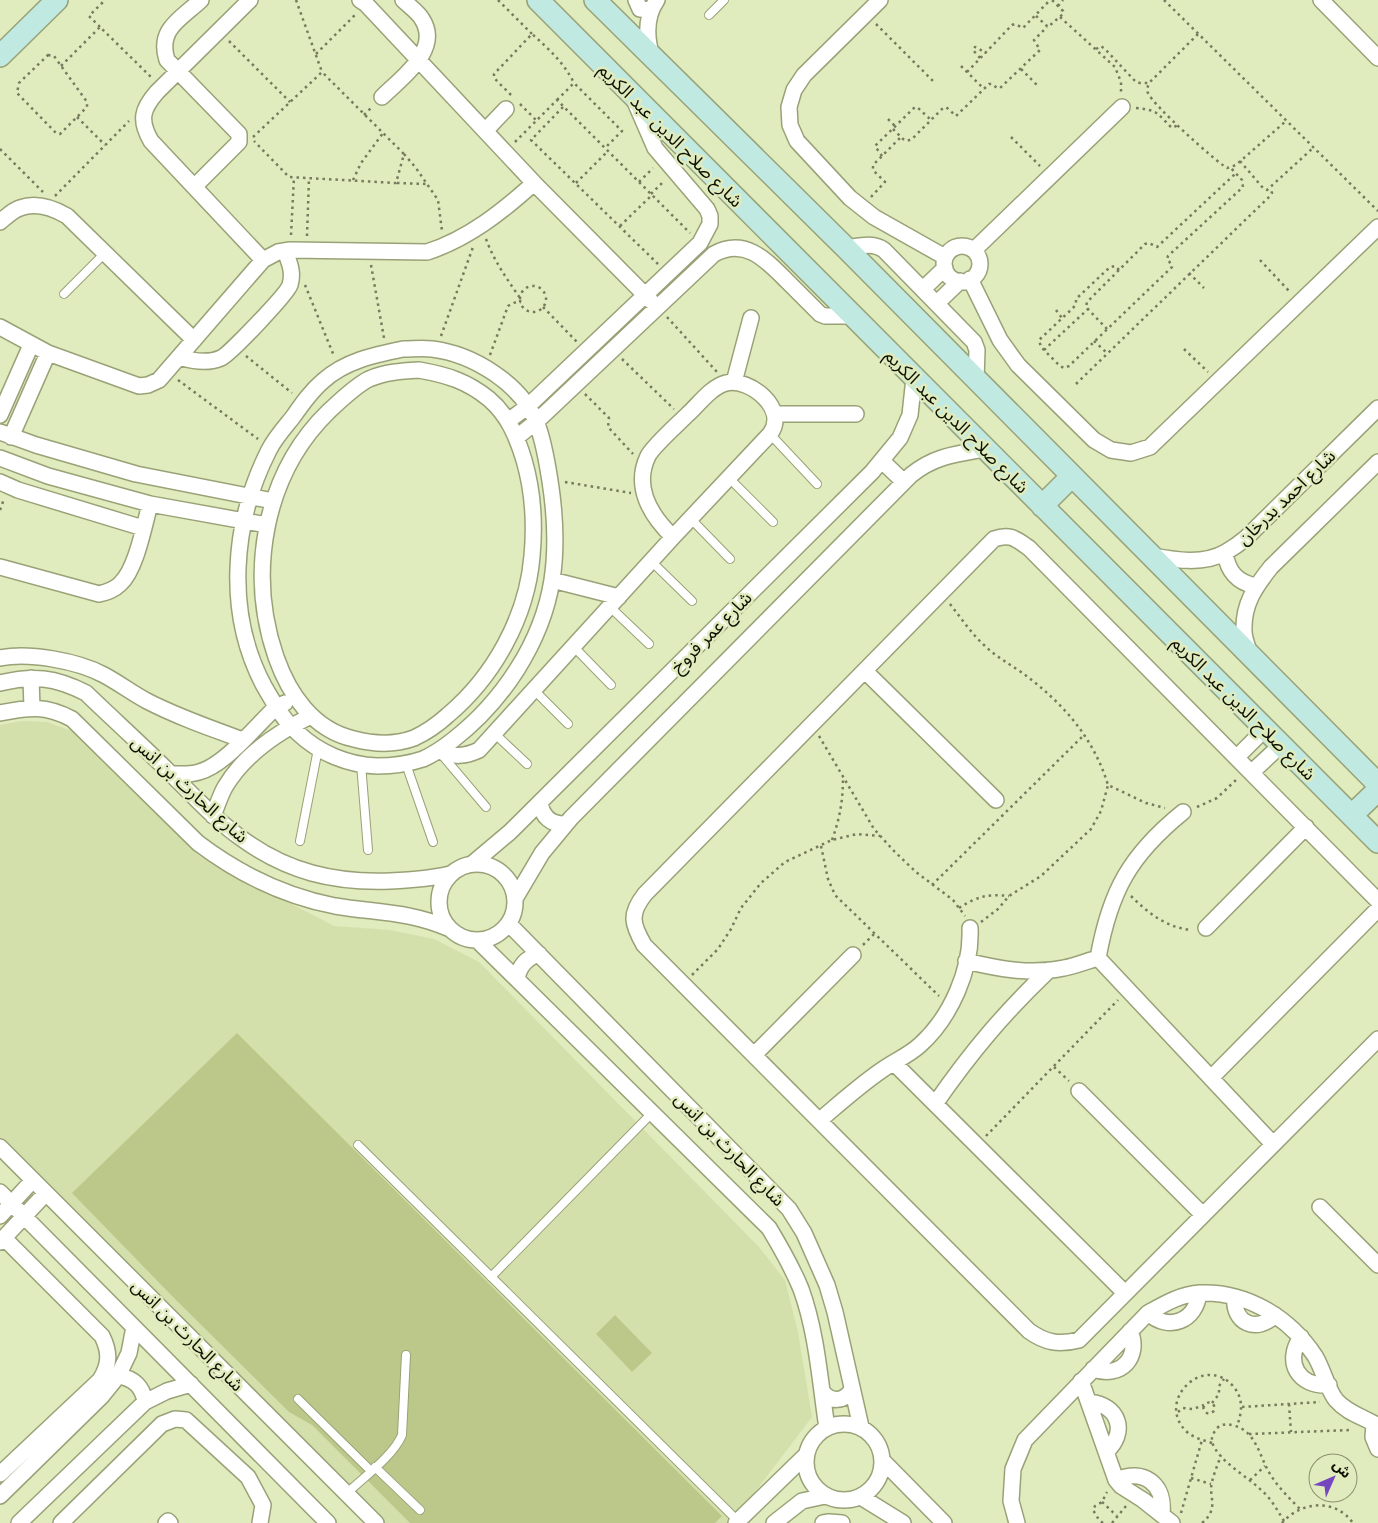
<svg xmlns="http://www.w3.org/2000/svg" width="1378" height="1523" font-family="Poppins,'Noto Sans Arabic',sans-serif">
  <rect width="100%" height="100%" fill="#e0ebbe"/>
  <!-- built -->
  <path fill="#d4e0ab" d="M21,721L47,722L72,731L199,856L334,926L390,930L434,939L479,962L759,1247L785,1280L798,1332L812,1417L739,1513L729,1523H385L0,1138V725Z"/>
  <!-- grass -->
  <path fill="#bbc88a" d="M237,1033L722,1516L715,1523H410L312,1425L289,1412L172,1296L72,1193Z
    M615,1315L652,1353L632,1372L596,1334Z"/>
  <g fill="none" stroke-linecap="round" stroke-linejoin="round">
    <!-- service casing -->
    <g stroke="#99a277" stroke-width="10">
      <path id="service" d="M709,15L724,0
        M64,294L105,253
        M770,434L817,484
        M729,478L773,522
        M691,519L730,559
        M651,561L692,601
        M610,607L649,644
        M574,647L611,685
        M534,690L568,724
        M494,733L527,764
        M442,755L486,807
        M361,764L368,850
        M406,764L433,842
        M300,841L318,749
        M358,1145L738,1521
        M491,1277L652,1113
        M298,1399L371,1471
        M375,1467L420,1510
        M346,1494C363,1478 394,1455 402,1435L406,1355"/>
    </g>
    <!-- minor casing -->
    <g stroke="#99a277" stroke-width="18">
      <path id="minor" d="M250,0L157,92C142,109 139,120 151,141L263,260
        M360,0L366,4L534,183L651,301
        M636,0L640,9L651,10
        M880,0L804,75L794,90L789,107L790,125L797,141L850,198L874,217L945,257
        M1321,0L1378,58
        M652,57C646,37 645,17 657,0
        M382,97C401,78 442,50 422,19C418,12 409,6 403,0
        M485,131L506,109
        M194,187L239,142V134L167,60C157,29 181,19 201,0
        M0,222C6,217 13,210 20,208C36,202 53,208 67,216L194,340
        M944 264a18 18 0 1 1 36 0a18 18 0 1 1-36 0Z
        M846,248C860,246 873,242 884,250L974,342L977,350L976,379
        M974,250L1122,107
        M970,279L1000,340L1018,365L1094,440L1111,450L1131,453L1150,447L1378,227
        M923,289L945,268
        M937,303L960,281
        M0,327L48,353L139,386L148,385L159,380L263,260L278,252L290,250L427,252C468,239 503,211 534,183
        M403,349C412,349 423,348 432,349C473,354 522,384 537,424C544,442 547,462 550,481C555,513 557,547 552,580C542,643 502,702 453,740C443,748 434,754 423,759C408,764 392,766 377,766C348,765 319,753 298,733C283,720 274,703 264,686C225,613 232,523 269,450C275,438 285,427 293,417C302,404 311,391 323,381C345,361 374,355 403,349Z
        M179,357C192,361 208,364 221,358C229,355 287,294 290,285C294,272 289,262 285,251
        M419,370C447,375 467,381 489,399C508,415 517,437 524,460C533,491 535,524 532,556C527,617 494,676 448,715C437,725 427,732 414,738C395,745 373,744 354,739C313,730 289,694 276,657C247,573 264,474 329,411C341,400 355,386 369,379C385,372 402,371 419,370Z
        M734,382L751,318
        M776,414H856
        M0,415L31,345
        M508,421L527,407L700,243L710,224V216L707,209L655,148L635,102
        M0,432L36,445L136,474L273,501
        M11,437L48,353
        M517,437L536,422L714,254C745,237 766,260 787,281C798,292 809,303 820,314L825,316H852
        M0,458L48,476L150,504L267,525
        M882,461L904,482
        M0,482L18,490L143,528
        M1225,553C1228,572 1237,582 1255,586
        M1152,556C1175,560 1204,565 1226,552C1233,548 1240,543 1246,538L1378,408
        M0,567L99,594C107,592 114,590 120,584C136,570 144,526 150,504
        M552,580L619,597
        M1250,654C1248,647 1244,639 1244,631C1243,604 1255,587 1271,567L1378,462
        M0,658C29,652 78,661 104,675C119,683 132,693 147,701C178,717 210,728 243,740
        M865,671L996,800
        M31,678L32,708
        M0,683C33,675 55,677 86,693C114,720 143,746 171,774C194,796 215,820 241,838C287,872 334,883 390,881C411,880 430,879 450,874
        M0,713C29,707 46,705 72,719L198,843C239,874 284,896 335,906C377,913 409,911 450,929
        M439,751C455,757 464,757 479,750L673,537L770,434C789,409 749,377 726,383C711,387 699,404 688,414C679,423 653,446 648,456C633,487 651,516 673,537
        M1237,757L1265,729
        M1252,772L1281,745
        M172,774C181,774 190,775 199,772C224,766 257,725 276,707L285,703
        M540,802C542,817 551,825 566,824
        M213,816C217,806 220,796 225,787C244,755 278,732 311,716
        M439 902a38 38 0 1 1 76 0a38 38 0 1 1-76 0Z
        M472,864L510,832L872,472L900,438L910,415L914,378
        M516,897L542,853L571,818L911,475C934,456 956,454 985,449
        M1378,901L1029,548C1016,539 1010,533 994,539L645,894C629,914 632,924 644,945L1029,1331C1046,1343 1059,1345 1079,1340L1378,1039
        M509,924L789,1209L804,1233L827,1285L835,1312L861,1427
        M1206,928L1306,827
        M478,941L769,1228C781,1248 792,1267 801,1289C817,1333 820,1382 827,1428
        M1098,958L1273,1144
        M1098,958C1110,891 1130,855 1183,812
        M966,961C999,969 1031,975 1064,968C1075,966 1087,961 1098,958
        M517,979C519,966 526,958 539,954
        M754,1055L853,955
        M894,1063L1125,1293
        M1211,1078L1378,909
        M1079,1091L1203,1215
        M935,1104C971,1052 1004,1013 1049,970
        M820,1120C840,1103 860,1085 882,1070C895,1061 909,1055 920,1045C951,1017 972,969 970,928
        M0,1147L376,1523
        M0,1192L328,1523
        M1320,1207L1378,1265
        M0,1216L33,1180
        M0,1242L46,1193
        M1235,1297C1232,1323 1257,1334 1275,1315
        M1148,1313C1169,1332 1196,1321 1199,1293
        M1301,1337C1284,1362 1298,1387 1329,1385
        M1093,1369C1121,1379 1141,1357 1130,1331
        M118,1376C134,1378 143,1387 145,1402
        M1081,1381L1116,1480L1121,1486L1143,1500L1172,1523
        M822,1391C830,1403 845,1402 852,1389
        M1089,1402C1119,1405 1128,1432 1106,1452
        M806 1462a38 38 0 1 1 76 0a38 38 0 1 1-76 0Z
        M1374,1424L1373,1437L1378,1449
        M883,1461L944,1523
        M0,1474L100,1380C110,1364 110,1352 102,1336L4,1238
        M1116,1480C1144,1468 1165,1484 1162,1514
        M0,1496L101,1397L118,1376L129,1353L134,1327
        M861,1497L903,1523
        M19,1523L145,1402L167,1391L191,1384
        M61,1523L162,1424L175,1419L186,1420L248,1477L263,1505L260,1523
        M166,1523L168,1521L170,1523
        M736,1523L806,1455
        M774,1523L802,1501L825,1496
        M823,1523L829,1522L842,1523
        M1017,1523L1011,1501L1013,1469L1025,1440L1148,1313C1164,1304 1181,1294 1200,1293C1247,1291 1290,1318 1315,1356C1323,1369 1328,1391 1336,1400C1347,1413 1364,1417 1378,1426"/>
    </g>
    <!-- secondary casing -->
    <g stroke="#99a277" stroke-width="24">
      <path id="secondary" d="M538,0L1378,842
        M595,0L846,248L1378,784
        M0,56L57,0
        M1042,506L1072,476
        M1352,815L1378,790"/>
    </g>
    <!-- path -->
    <path stroke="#747b5e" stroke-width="2.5" stroke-dasharray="2.5 4" stroke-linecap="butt" d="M296,0L322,72
      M498,0L532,34
      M1164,0L1378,211
      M1058,6L1063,0
      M1036,16L1048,27L1063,14V11L1052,0
      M1060,17L1115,67L1121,82V93
      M876,24L934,82
      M100,27L89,16L105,0
      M1198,34L1150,82C1148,86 1146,89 1148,93C1152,104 1215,161 1227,168L1236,165L1286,121
      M229,41L290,102
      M1096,49L1101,46L1105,49L1136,82L1140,83H1148
      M316,54L356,14
      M48,55L54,56L87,102V107L60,134L56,133L17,93L19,83Z
      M980,58L973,50L975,47L978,48L985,53
      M61,66L100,27L152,78
      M961,66L984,89
      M1021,69L1037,85
      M967,72L1012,25L1015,24L1023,28L1050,0
      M511,95L494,78V74L532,34C549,49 564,63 574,83
      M557,100L574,83L622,131L605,148
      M520,104L536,120
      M563,107L531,140L658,264
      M1136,108C1159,110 1157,114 1172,128L1178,125
      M364,115L372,107
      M77,117L105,145
      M888,119L896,127
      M893,129L903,139L907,141L912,139L942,109L946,107L956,116L989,84H992L997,88H1000L1040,50L1034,40L1047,27
      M253,137L322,72L404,154L396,183L289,177L254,141
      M1011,137L1040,166
      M515,142L557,100L690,233
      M0,149L43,192
      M404,154L416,168L438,200L442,231
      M882,156L875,146L915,107L918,108L931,120
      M1240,161L1263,188L1267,190L1313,148
      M353,180L361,163L383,133
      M639,182L653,168
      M397,183L428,184
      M576,183L608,151
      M651,194L664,181
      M55,196L129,121
      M871,197L885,182L873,170V165L901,137
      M620,226L652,195
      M291,235L294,177
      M307,236L309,178
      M486,239C494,261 507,279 520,298
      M1260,260L1290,292
      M371,265L384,338
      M1119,270L1115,266L1110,267L1076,299V304L1073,308L1039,340L1041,347L1060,366L1064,368L1069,366L1172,267V265L1167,259L1168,256L1243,187L1242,180L1230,167
      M1189,273L1204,288
      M305,285L334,356
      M520 299a13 13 0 1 1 26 0a13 13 0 1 1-26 0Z
      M543,307L577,342
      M1056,310L1062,318
      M667,317L717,372
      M1107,329L1086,307L1087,302L1145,244L1149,243L1157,247L1235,174
      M441,336L473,247
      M1094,341L1107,353
      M1184,349L1208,372
      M1044,350L1088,309
      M490,355L508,306L516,302H521
      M246,356L292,393
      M622,359L674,409
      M178,380L258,439
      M1076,384L1270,196L1272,193L1270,188
      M585,394L609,418L608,427L633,454
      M565,482L631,493
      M0,510L4,499
      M950,604C961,618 971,633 984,645C995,656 1008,663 1021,672C1061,701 1093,736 1108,785L1146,803L1165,808
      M819,736L874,829L894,851L916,872L953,900L965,916
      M1197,807L1217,798L1237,779
      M832,840C840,818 843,800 843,777
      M821,846L828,879L835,895L939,996
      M932,885L1084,735
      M1131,896C1148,913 1167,928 1192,930
      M959,908C978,896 987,894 1009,896
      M981,922L998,909L1009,896L1041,876L1091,829L1101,811L1108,785
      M863,945L875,933
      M692,975L718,949L731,929L741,908L761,883L785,862L832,840L857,834L880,836
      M1054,1067L1069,1081
      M986,1136L1118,1000
      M1203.5 1408a5.5 5.5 0 1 1 11 0a5.5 5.5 0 1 1-11 0Z
      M1212,1403L1219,1394V1386L1224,1379
      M1289,1404L1291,1432
      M1242,1407L1320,1402
      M1178,1412L1183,1408L1193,1409L1204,1405
      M1249,1434L1351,1430
      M1212,1443C1203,1440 1194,1438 1187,1432C1154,1401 1204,1353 1233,1386C1244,1399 1242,1412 1237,1426
      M1191,1478L1211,1484
      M1250,1480L1265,1466
      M1102,1502L1117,1516
      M1181,1513L1202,1440
      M1284,1521C1277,1510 1271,1498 1261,1490C1247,1476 1218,1461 1212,1442C1211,1437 1214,1432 1217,1428C1223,1423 1228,1424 1235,1426C1256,1431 1260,1458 1270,1474C1278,1487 1289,1498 1300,1509
      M1103,1523L1099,1520L1093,1510L1095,1506L1102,1502L1107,1492
      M1112,1523L1126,1506
      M1202,1523C1220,1508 1208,1497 1212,1482C1214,1473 1218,1464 1221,1455
      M1282,1523C1301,1501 1335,1498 1353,1523"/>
    <!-- service -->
    <use href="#service" stroke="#fff" stroke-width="8"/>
    <!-- minor -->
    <use href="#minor" stroke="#fff" stroke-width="15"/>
    <!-- secondary -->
    <use href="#secondary" stroke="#c0e9e2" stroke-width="21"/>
  </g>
  <g text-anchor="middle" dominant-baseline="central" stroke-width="5" stroke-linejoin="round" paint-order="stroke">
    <!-- street labels -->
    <g font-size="18" fill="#0d1002" stroke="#e0ebbe">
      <text transform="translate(671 135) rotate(45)">شارع صلاح الدين عبد الكريم</text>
      <text transform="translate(957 421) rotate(45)">شارع صلاح الدين عبد الكريم</text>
      <text transform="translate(1286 497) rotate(-44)">شارع احمد بدرخان</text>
      <text transform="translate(711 632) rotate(-45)">شارع عمر فروخ</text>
      <text transform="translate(1244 708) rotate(45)">شارع صلاح الدين عبد الكريم</text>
      <text transform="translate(190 789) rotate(42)">شارع الحارث بن انس</text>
      <text transform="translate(730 1149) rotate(46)">شارع الحارث بن انس</text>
      <text transform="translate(188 1335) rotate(45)">شارع الحارث بن انس</text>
    </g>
  </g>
  <!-- north arrow -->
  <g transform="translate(1333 1478) rotate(45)"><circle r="24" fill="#e0ebbe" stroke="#8c9373"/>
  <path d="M0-4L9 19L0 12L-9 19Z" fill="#7646be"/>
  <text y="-8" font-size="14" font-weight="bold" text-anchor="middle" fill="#0d1002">ش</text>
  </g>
</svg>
